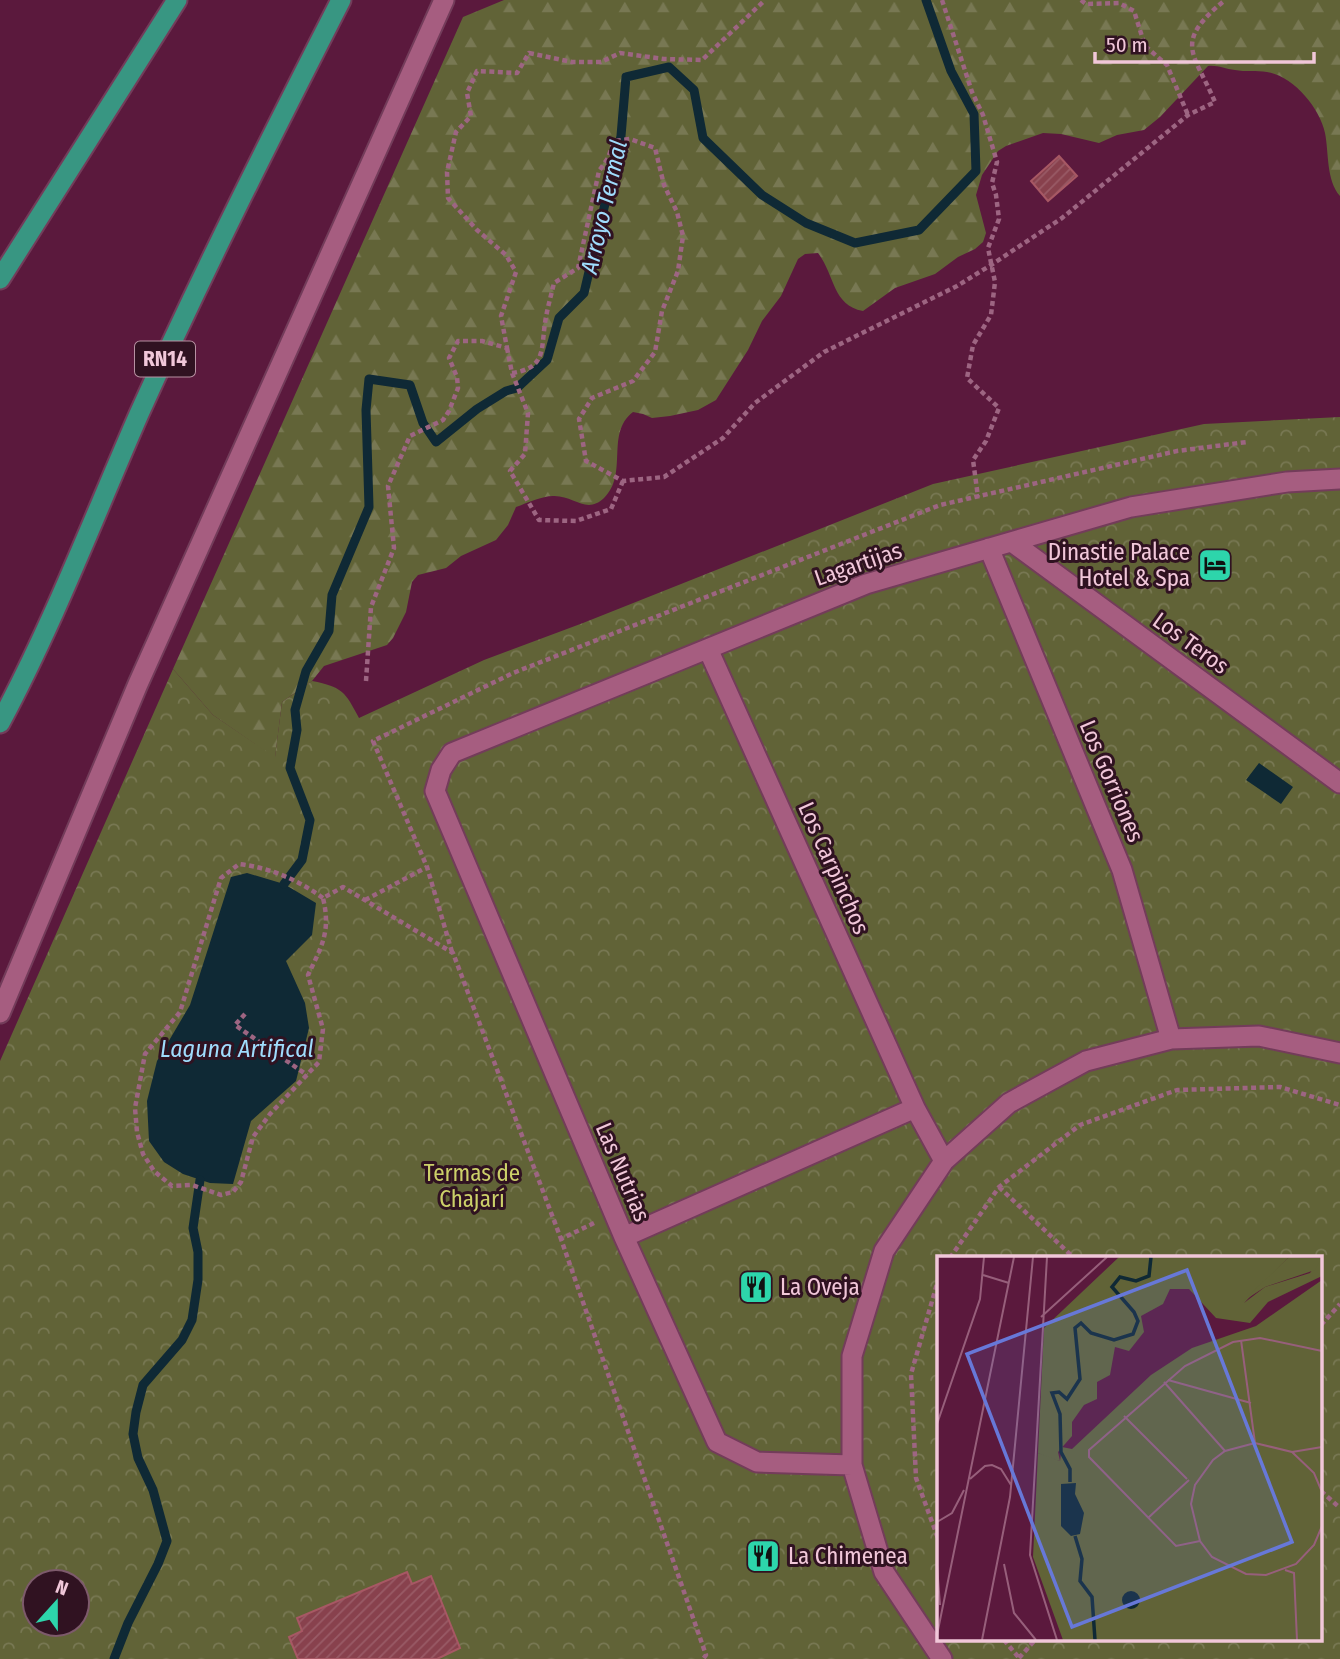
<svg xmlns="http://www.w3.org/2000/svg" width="1340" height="1659" font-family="'Fira Sans Condensed',sans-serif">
  <defs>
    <pattern id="forest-firs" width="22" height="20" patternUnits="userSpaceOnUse" patternTransform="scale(1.75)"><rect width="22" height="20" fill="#616337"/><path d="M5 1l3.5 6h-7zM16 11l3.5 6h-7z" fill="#787853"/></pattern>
    <pattern id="park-crowns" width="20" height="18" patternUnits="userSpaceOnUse" patternTransform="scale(1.75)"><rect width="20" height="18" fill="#616337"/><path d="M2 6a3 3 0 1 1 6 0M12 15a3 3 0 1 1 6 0" fill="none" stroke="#787853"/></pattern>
    <pattern id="building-hatch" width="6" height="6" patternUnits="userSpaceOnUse" patternTransform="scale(1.75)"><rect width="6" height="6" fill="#88414d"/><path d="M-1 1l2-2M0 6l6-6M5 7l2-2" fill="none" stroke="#995b66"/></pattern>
  </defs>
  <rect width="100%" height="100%" fill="#5b193d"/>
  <!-- forest -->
  <path fill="url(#forest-firs)" d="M504,0H1340V196C1326,180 1329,153 1325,133C1320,108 1293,76 1267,72C1257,70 1245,72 1235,70C1225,69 1218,65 1208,66L1160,117L1144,130L1117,135L1099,143L1061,134L1043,133L1006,146L998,151L982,175L976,195L986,233L983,242L975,249L958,257L935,274L895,288L863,311C832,305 835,275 818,253L805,254L798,259L781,296L762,321L748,350L716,400L698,410L670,416L652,418L643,414L633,412C605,433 629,474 604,498C586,515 574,495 553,496C542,496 527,503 516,507L508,525L496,540L461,556L446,568L418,575L412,582L406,612L393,638L387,645L324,666L312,681L282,702L275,758L213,715L173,669L463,17Z"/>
  <!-- park -->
  <path fill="url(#park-crowns)" fill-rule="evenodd" d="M1340,417V1659H0V1061L173,669L213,715L275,757L282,702L312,681C343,687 345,692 359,718L484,660L583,623L933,484L1204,424ZM939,1258H1321V1640H939ZM35,1582H77V1624H35Z"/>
  <!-- water -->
  <path fill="#0f2935" d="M1259,763L1293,787L1281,804L1246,780Z
    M247,873L284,884L316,903L312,935L286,961L305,1003L309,1028L296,1081L251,1121L233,1184L210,1183L183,1174L164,1162L149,1141L147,1101L157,1061L190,1005L231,877Z"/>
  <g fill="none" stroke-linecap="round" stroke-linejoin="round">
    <!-- stream -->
    <path stroke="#0f2935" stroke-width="9" d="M284,884L302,860L310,820L290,768L297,730L295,710L306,671L329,631L332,595L369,507L366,410L369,379L410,385L423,423L436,442L477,409L506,391L517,388L547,360L559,318L584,293L621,136L626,77L669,67L694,90L703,138L762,195L806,223L855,243L919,230L976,171L974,114L951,71L926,0
      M114,1659L128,1623L158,1564L167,1541L153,1490L138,1458L133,1434L136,1412L143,1385L182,1340L192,1320L198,1280V1252L193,1228L200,1180"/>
  </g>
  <!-- building -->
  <path fill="url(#building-hatch)" stroke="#a75864" stroke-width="2" d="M1059,156L1077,176L1048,201L1031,181Z
    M407,1572L412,1584L431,1576L460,1648L437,1659H298L289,1637L302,1631L297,1618Z"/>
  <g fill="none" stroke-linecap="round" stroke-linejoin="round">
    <!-- minor casing -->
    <g stroke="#733c5a" stroke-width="23">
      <path id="minor" d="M1012,542L1340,783
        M989,548L1122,870L1171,1039
        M708,649L915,1108
        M0,1013L138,684L444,0
        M624,1237L915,1108L944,1161
        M852,1465L757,1462L717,1442L624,1237L435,791L441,770L452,753L866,584L1131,507L1287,482L1340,479
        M942,1659L884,1572L852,1465V1356L884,1251L944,1161L1009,1103L1086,1061L1171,1039L1259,1036L1340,1053"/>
    </g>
    <!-- trunk casing -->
    <g stroke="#733c5a" stroke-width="23">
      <path id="trunk" d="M0,279L177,0
        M0,723C53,624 94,517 139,414C202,274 271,137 341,0"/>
    </g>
    <!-- path -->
    <path stroke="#9d6582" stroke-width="4.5" stroke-dasharray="5 3.5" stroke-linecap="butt" d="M942,0L972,92L983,115L997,162L992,183L996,195L999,219L988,248L995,282L991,315L973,345L967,378L999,408L986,441L973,460L978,497
      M1081,0L1086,4L1119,3L1134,11L1145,46L1167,65L1188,115
      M507,348L512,373L528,413L525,454L510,471L539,520L576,521L611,509L623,481
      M512,373C546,368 541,350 545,323C547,309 551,296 554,283L578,268L599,171L608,158L614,141L630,139L655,148L664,185L677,212L683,236L678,271L662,311L655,352L633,381L592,398L579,419L586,461L623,481L664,477L723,438L755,403L824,352L957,286L991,265L1062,218L1188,115L1215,102C1193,51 1173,43 1225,0
      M366,681L371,607L394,548L388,486L410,436L443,420L449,411L458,388L457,377L449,358L458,341H482L507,348L501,316L516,272L506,255L477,230L448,198L447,172L456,132L471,116L467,93L477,71L517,73L529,53L572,62H601L620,53L664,59L702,60L765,0
      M323,898C298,880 271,868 239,864L221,878L180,1012L145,1054L135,1108L137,1132L143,1154L154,1171L172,1186L192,1185L221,1195L233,1192L241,1182L253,1137L270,1114L319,1062L323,1029L308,975C322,946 331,931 323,898L343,887L453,953L561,1239
      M365,900L427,867
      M452,952L427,867L373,741L513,673L940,505L1177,451L1247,442
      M245,1014L235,1025L307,1075
      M999,1187L1074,1258
      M594,1223L561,1239L706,1655L703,1659
      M950,1258L999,1187L1080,1125L1177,1090L1280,1087L1340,1105
      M939,1277L911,1374L916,1478L939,1541
      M1321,1325L1340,1304
      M1321,1491L1340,1508
      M1004,1640L1020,1659
      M1019,1658L1035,1640"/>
    <!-- minor -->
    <use href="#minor" stroke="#a65d80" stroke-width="19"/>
    <!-- trunk -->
    <use href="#trunk" stroke="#389682" stroke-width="19"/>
  </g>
  <!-- icons -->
  <defs>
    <g id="hotel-square" transform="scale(1.75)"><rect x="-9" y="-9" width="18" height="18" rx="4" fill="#2dd5ab" stroke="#301221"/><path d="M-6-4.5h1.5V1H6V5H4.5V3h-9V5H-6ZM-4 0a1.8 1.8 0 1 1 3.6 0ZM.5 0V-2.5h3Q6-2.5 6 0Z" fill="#111"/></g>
    <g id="restaurant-square" transform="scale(1.75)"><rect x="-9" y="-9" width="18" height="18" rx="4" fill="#2dd5ab" stroke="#301221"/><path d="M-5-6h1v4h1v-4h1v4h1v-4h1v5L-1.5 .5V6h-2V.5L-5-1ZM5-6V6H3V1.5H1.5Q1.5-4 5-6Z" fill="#111"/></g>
  </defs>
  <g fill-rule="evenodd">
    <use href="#hotel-square" x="1215" y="565"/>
    <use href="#restaurant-square" x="756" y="1287"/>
    <use href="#restaurant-square" x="763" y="1556"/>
  </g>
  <g text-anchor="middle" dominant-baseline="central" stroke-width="6" stroke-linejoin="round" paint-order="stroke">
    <!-- shield labels -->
    <rect fill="#301221" stroke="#b791a2" stroke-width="2" x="135" y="341.5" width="60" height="35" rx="5"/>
    <g font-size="21" font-weight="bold" fill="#f1c7d9">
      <text x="165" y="359">RN14</text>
    </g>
    <!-- poi labels -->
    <g font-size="23" fill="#f1c7d9" stroke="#301221" text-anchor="start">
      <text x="1190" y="552" text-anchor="end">Dinastie Palace<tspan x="1190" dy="26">Hotel &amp; Spa</tspan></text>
      <text x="780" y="1287">La Oveja</text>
      <text x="788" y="1556">La Chimenea</text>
    </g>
    <!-- street labels -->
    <g font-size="23" fill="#f1c7d9" stroke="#301221">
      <text transform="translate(858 564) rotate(-19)">Lagartijas</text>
      <text transform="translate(1191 643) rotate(36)">Los Teros</text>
      <text transform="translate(1112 781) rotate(67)">Los Gorriones</text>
      <text transform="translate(834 868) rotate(66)">Los Carpinchos</text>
      <text transform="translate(623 1172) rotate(67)">Las Nutrias</text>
    </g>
    <!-- park labels -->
    <g font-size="23" fill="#ccd069" stroke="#301221">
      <text x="472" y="1173">Termas de<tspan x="472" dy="26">Chajarí</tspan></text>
    </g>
    <!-- water labels -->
    <g font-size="24" font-style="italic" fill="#9fdcfc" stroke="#301221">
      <text transform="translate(604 207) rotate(-77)">Arroyo Termal</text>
      <text x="237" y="1049">Laguna Artifical</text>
    </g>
  </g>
  <!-- overview -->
  <g transform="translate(937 1256)">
    <rect width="385" height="385" fill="#5b193d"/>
    <path d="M182,1H352L307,47L328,31L373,17L384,1L385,20L331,46L313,67L279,62L252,33H233L226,48L204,60L207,76L192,95L178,91L173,119L160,126V143L147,149L135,166V180L121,196L123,205L110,202L101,197L107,72Z" fill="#616337"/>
    <path d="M352,1L384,2L378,14L328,31L305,46Z" fill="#616337"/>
    <path d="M385,24V384H126L96,301L101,197L123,205L125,191L135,193L214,119L255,92L319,70Z" fill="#616337"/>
    <path d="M139,227L138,238L147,257L143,278L134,280L124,270V228ZM185 344a9 9 0 1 1 18 0a9 9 0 1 1-18 0Z" fill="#0f2935"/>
    <path fill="none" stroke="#0f2935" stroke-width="3.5" d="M133,226V213L124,196L123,158L115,137L122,136L130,143L143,123L138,72L144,67L154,77L177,84L196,78L201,65L197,56L175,31L183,21L199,25L212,20L214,1M138,280L145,303L143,325L155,341L158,384"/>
    <path fill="none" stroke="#975f7b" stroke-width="2" d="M110,1L93,299L120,384M46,19L72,27M104,61L170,1M304,84L318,187M231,124L314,147M227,126L288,195M187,160L250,223M0,168L43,43L47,1M355,196L385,191M33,223L48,210L55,209L64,213L74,229M385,236L377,217L355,196L318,187L288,195L276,204L258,229L254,248L263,285L275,301L309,318L329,319L359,308L377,289L385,270M211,262L252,224M0,266L15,257L27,234M263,285L239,290L152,201V194L248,110L296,86L323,82L385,95M67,308L77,357L99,384M0,309L3,349M348,314L357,317L360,384M0,379L77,1M45,384L73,241L96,1"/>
    <path fill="#6778d8" fill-opacity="0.15" stroke="#6778d8" stroke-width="3.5" d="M250,14L355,286L135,371L30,98Z"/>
    <rect width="385" height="385" fill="none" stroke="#f1c7d9" stroke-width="3.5"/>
  </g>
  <!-- north arrow -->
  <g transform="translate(56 1603) rotate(21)"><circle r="33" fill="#301221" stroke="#7d5a6b" stroke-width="2"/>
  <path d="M0-5L12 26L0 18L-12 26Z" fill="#2dd5ab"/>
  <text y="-10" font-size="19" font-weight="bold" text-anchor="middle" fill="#f1c7d9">N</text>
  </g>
  <!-- scale -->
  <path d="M1095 52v10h219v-10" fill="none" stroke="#f1c7d9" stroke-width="3.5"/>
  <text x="1106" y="52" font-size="21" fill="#f1c7d9" stroke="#301221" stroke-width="5" paint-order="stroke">50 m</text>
</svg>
